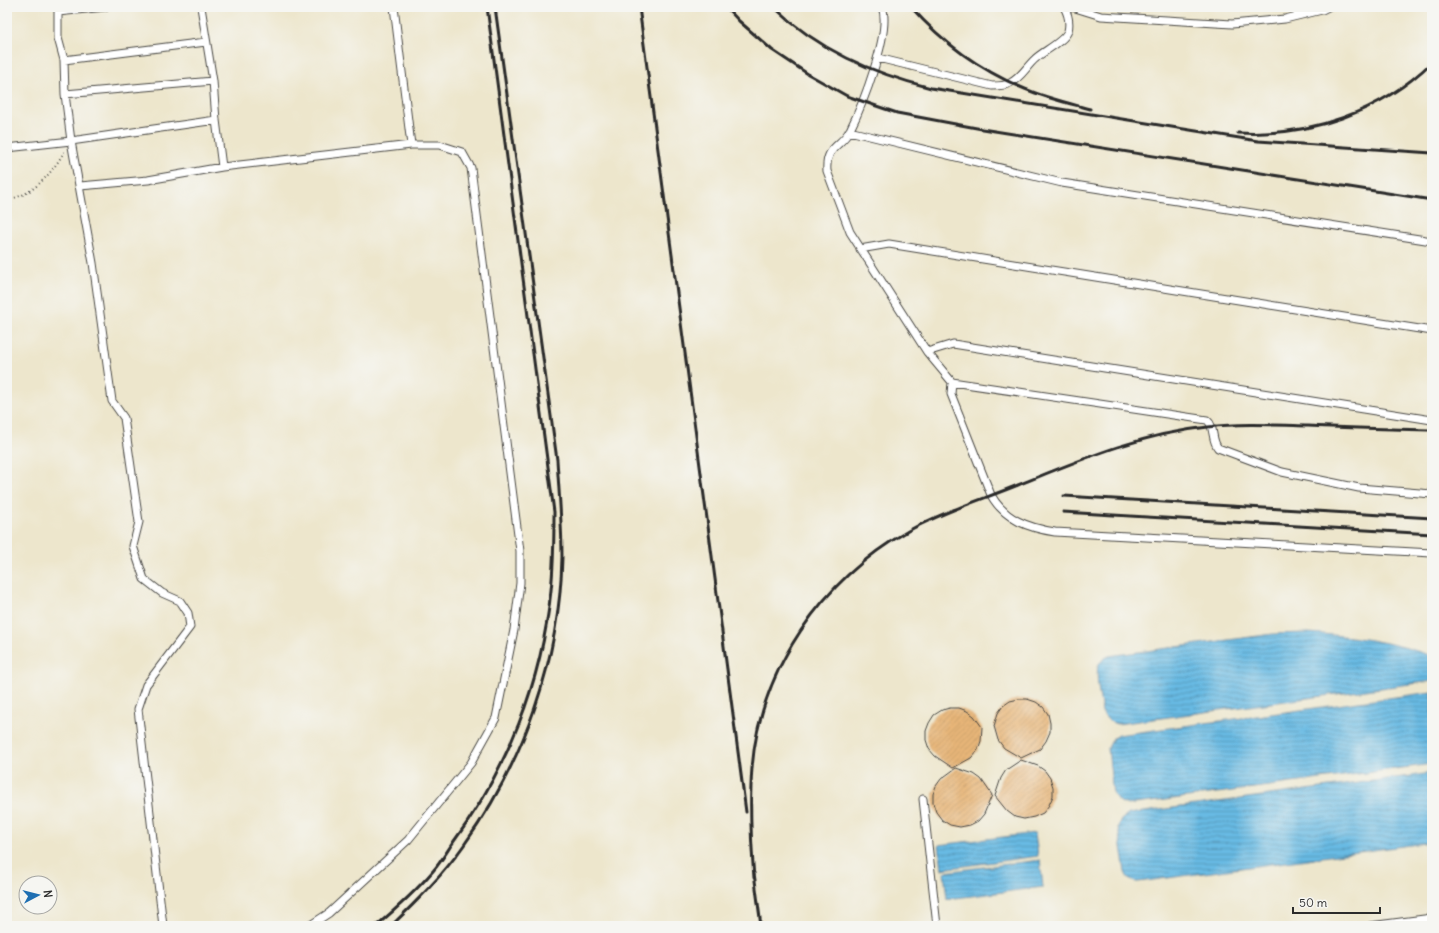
<svg xmlns="http://www.w3.org/2000/svg" width="1439" height="933" font-family="Delius,sans-serif">
  <defs>
    <pattern id="water-rules" width="6" height="5" patternUnits="userSpaceOnUse"><rect width="6" height="5" fill="#68bae3"/><path d="M0 2.5h6" fill="none" stroke="#5697b8"/></pattern>
    <pattern id="building-hatch" width="6" height="6" patternUnits="userSpaceOnUse"><rect width="6" height="6" fill="#e8b678"/><path d="M-1 1l2-2M0 6l6-6M5 7l2-2" fill="none" stroke="#bc9463"/></pattern>
  </defs>
  <rect width="100%" height="100%" fill="#f6f6f2"/>
  <filter id="ink" filterUnits="userSpaceOnUse"><feTurbulence type="fractalNoise" baseFrequency=".025" numOctaves="2"/><feDisplacementMap in="SourceGraphic" scale="8" xChannelSelector="R" yChannelSelector="G"/><feConvolveMatrix kernelMatrix="1 2 1 2 8 2 1 2 1" color-interpolation-filters="sRGB"/></filter>
  <filter id="wash" filterUnits="userSpaceOnUse"><feTurbulence type="fractalNoise" baseFrequency=".012" numOctaves="4" result="noise"/><feDisplacementMap in="SourceGraphic" scale="16" xChannelSelector="R" yChannelSelector="G"/><feGaussianBlur stdDeviation="0.9" result="paint"/><feColorMatrix in="noise" values="0 0 0 0 0 0 0 0 0 0 0 0 0 0 0 0 0 1.4 0 .05"/><feComposite in="paint" operator="in"/></filter>
  <g filter="url(#wash)">
    <rect width="100%" height="100%" fill="#ede6cc"/>
    <!-- water -->
    <path fill="url(#water-rules)" stroke="#4a7287" d="M1308,633C1352,636 1390,641 1432,656V681L1117,724C1110,722 1106,719 1102,712C1101,702 1094,673 1099,664C1102,660 1105,658 1109,656L1273,634Z
      M1432,692V764L1128,805C1121,803 1117,800 1113,794L1108,748L1113,738L1118,735Z
      M1432,773V842L1138,882C1131,882 1128,879 1125,872L1118,827L1121,820L1129,814Z
      M1035,833L1038,856L942,869L939,845Z
      M1040,860L1043,887L947,899L944,872Z"/>
    <g id="blocks">
      <!-- building -->
      <path fill="url(#building-hatch)" d="M1019,699H1027L1036,702L1043,707L1048,714L1050,723V732L1046,741L1040,749L1021,758L1004,748L998,740L994,726L998,713L1003,706L1010,701Z
        M950,708H959L967,711L974,716L982,727L981,741L978,750L971,758L953,768L935,756L929,749L926,740V731L929,723L934,715L942,710Z
        M1021,760L1038,766L1045,771L1050,778L1053,787V796L1049,805L1043,813L1034,817L1024,819L1015,817L1007,811L995,796L1001,778L1006,770Z
        M956,768L974,774L981,779L992,795L984,814L978,821L970,825L960,827L950,825L942,820L936,812L933,803V794L936,786L941,779Z"/>
    </g>
  </g>
  <g filter="url(#ink)">
    <use href="#blocks" fill-opacity="0" stroke="#484743" stroke-width="1"/>
    <g fill="none" stroke-linecap="round" stroke-linejoin="round">
      <!-- service casing -->
      <g stroke="#484743" stroke-width="9">
        <path id="service" d="M58,7V38L64,60L65,94L71,141L93,263L112,401L124,418L139,522L133,546L144,579L162,593L180,601L188,613L190,627L146,685L138,709L163,926
          M201,7L213,81L216,120L222,167
          M394,7L411,145
          M882,7C892,31 862,106 850,130C841,147 825,146 827,171L850,232L927,352L952,382L1207,420C1215,426 1211,440 1218,448L1282,472L1359,488L1432,494
          M1072,7L1101,16L1232,24L1285,19L1322,10L1328,7
          M58,12L105,7
          M878,58L992,86C998,86 1005,86 1010,83C1021,78 1026,67 1035,59C1043,51 1064,42 1068,31C1070,23 1068,14 1064,7
          M64,60L206,42
          M65,94L213,81
          M849,131L1062,183L1432,241
          M7,148L71,141L216,120
          M80,186L148,180L222,167L411,145H440L462,152L471,168L520,551V583L514,630L496,718L471,763L408,840L329,913L309,926
          M860,249L889,244L1432,331
          M927,352L953,344L1432,420
          M952,382L951,394L991,495C1005,520 1029,528 1055,532L1432,553
          M923,799L937,926
          M1370,926L1432,918"/>
      </g>
      <!-- path -->
      <path stroke="#484743" stroke-width="2" stroke-dasharray="1 3" stroke-linecap="butt" d="M7,199C32,197 52,173 64,152"/>
      <!-- service -->
      <use href="#service" stroke="#fff" stroke-width="7"/>
      <!-- rail -->
      <path stroke="#2b2b2b" stroke-width="3" d="M639,7L746,812
        M726,7L739,21L772,50L808,74L847,96L897,113L982,129L1432,200
        M774,7C818,50 872,73 931,88L1258,141L1432,153
        M911,7C942,42 982,71 1025,89C1046,98 1068,103 1090,109
        M1238,133C1309,137 1381,112 1432,62
        M1064,496L1432,518
        M1063,512L1432,534
        M754,873L761,926
        M754,878C751,841 749,805 752,768C760,669 822,580 908,531C942,512 981,500 1018,485C1080,460 1140,434 1208,427C1241,423 1275,425 1308,426C1349,428 1391,429 1432,430
        M376,926C396,909 416,891 433,871C440,863 446,853 452,844C507,770 542,682 551,590C554,564 554,538 554,512L487,7
        M391,926C417,901 443,875 464,845C524,762 560,659 562,557C562,524 559,492 557,460L495,7"/>
    </g>
  </g>
  <!-- margin -->
  <rect width="1439" height="933" fill="none" stroke="#f6f6f2" stroke-width="24"/>
  <!-- north arrow -->
  <g transform="translate(38 895) rotate(83)"><circle r="19" fill="#f6f6f2" stroke="#a5a5a2"/>
  <path d="M0-3L7 15L0 10L-7 15Z" fill="#1f6fb2"/>
  <text y="-6" font-size="11" font-weight="bold" text-anchor="middle" fill="#2b2b2b">N</text>
  </g>
  <!-- scale -->
  <path d="M1293 907v6h87v-6" fill="none" stroke="#2b2b2b" stroke-width="2"/>
  <text x="1299" y="907" font-size="12" fill="#2b2b2b" stroke="#f6f6f2" stroke-width="3" paint-order="stroke">50 m</text>
</svg>
